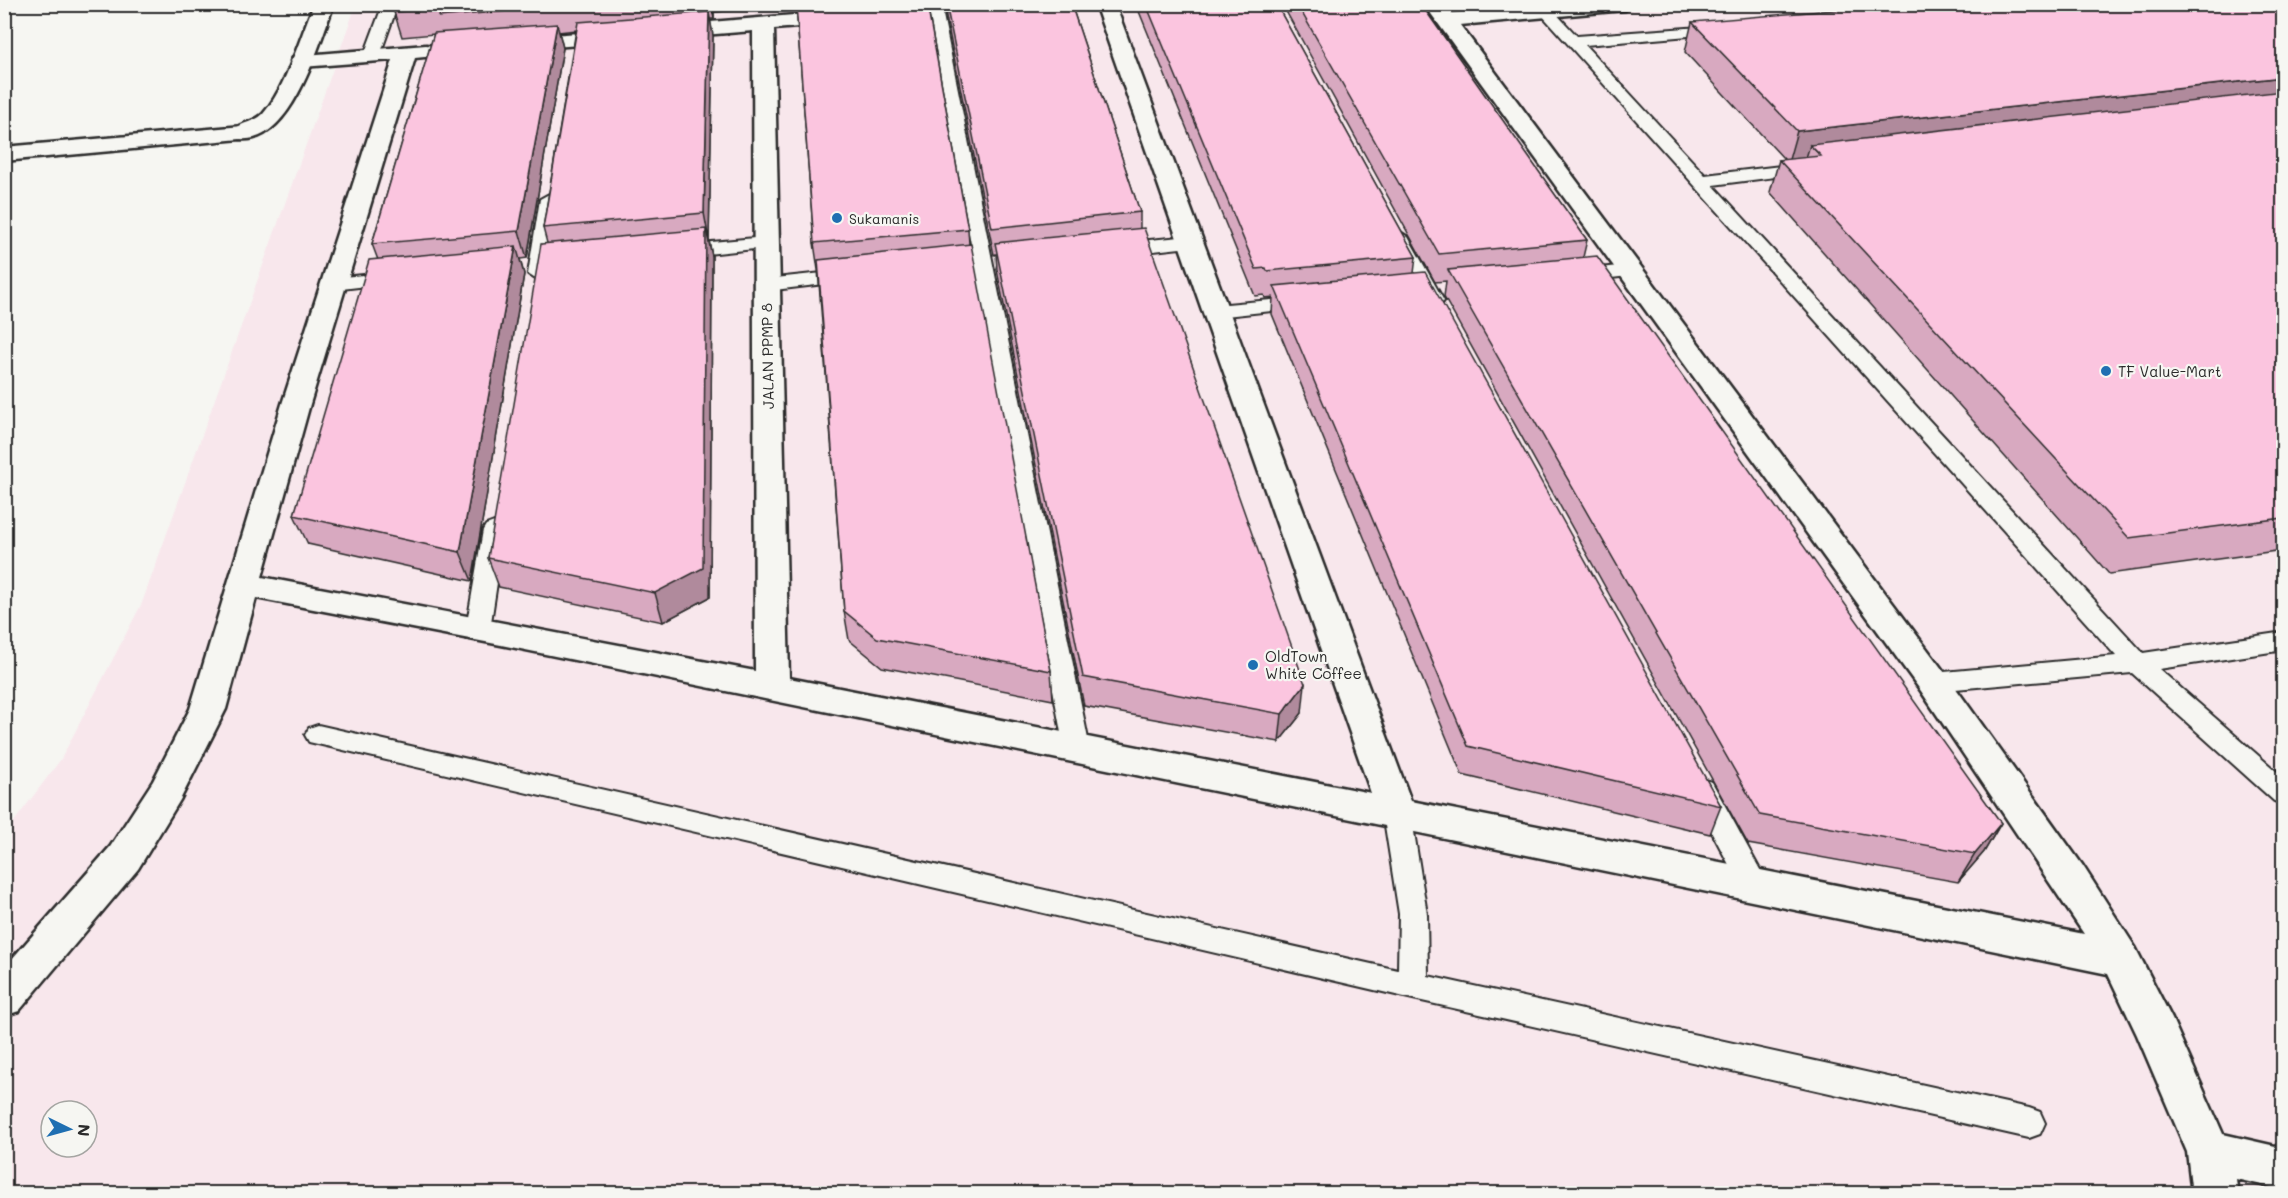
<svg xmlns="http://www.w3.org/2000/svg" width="2288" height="1198" font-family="Mali,sans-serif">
  <rect width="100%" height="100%" fill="#f6f6f2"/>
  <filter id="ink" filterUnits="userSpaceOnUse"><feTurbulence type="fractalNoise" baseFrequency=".0167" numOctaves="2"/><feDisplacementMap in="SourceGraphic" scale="12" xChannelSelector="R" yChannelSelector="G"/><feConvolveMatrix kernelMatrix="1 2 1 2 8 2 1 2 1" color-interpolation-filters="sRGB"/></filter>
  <g filter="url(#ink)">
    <!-- built -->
    <path fill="#f8e7ec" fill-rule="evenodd" d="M356,5H2283V1193H5L4,835L61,759L142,603ZM51,1111H87V1147H51Z"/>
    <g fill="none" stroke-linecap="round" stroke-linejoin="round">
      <!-- lane casing -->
      <g stroke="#2b2b2b" stroke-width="4">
        <path id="lane" d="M383,4H398L380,55L372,60L366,58L364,55Z
          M935,6L942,10L1090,749L1086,756L1077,759L1068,756L1064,749L928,10Z
          M1546,7L1551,8L1577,36L1728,25L1731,28L1723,33L1585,45L1705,175L1807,163L1813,164L1816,168L1813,172L1807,173L1713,185L2143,653L2284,632V650L2159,669L2284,778V804L2274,801L2132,673L1933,691L1924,689L1920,682L1924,675L1933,673L2116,656L1541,14L1539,11L1541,8Z
          M549,194L558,199L546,274L537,280L528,274L540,199Z
          M1399,231L1408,237L1444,301L1441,305L1434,307L1424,301L1390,237Z
          M1191,236L1200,242L1198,246L1118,255L1109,249L1118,243Z
          M766,237L775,243L773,247L679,257L670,251L679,245Z
          M1630,265L1637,267L1639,271L1637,275L1577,282L1567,276L1577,270Z
          M851,270L861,276L858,280L766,291L756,285L766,279Z
          M394,272L404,278L401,282L333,290L323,284L333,278Z
          M1303,297L1313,303L1310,307L1216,317L1206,311L1216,305Z
          M494,522L502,525L505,530L490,629L487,635L478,638L469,635L466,629L483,530L486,525Z
          M318,725L1398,970L1399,914L1383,813L1387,805L1397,802L1407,805L1411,813L1427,914L1428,976L2029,1108L2040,1112L2045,1123L2040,1134L2029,1138L1413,999L309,742L305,735L309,728Z
          M1702,779L1712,782L1764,877L1768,885L1764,893L1754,897L1744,893L1689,789L1692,782Z"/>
      </g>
      <!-- street casing -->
      <g stroke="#2b2b2b" stroke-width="5">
        <path id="street" d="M926,4H1018L1008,10L774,29L789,678L1371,793L1095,4H1115L1411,801L2084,934L1921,691L1424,4H1445L1451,13L1550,4H1635L1625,10L1460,25L1945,673L2083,866L2135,947L2172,1019L2223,1134L2284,1148V1190L2236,1179L2238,1194H2192L2187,1152L2137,1035L2108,974L501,645L256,598L226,709L180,800L138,869L19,1011L4,1016V968L110,847L153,781L190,709L282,404L393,60L302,67L294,66L291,61L294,56L426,45L434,46L437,51L434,56L415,58L310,404L262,577L755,671L753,31L517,50L509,49L506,44L509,39L517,38Z
          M243,126L251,128L255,133L251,138L4,161V147Z"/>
      </g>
      <!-- secondary casing -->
      <g stroke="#2b2b2b" stroke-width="5">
        <path id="secondary" d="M314,4H334C319,43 290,152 235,138L231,133C239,122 254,123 263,114C286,88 300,37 314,4Z"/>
      </g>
      <!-- lane -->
      <use href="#lane" fill="#f6f6f2" fill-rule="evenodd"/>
      <!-- street -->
      <use href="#street" fill="#f6f6f2" fill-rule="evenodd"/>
      <!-- secondary -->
      <use href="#secondary" fill="#f6f6f2" fill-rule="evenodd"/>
    </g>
    <!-- wall -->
    <path fill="#d8a9c0" stroke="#2b2b2b" stroke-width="1.5" d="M396,4H927L968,229L969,244L1051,671L1053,700L882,667L849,640L844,611L818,270L814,243L796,5L714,12V19H710L713,36L709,240L712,256L710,597L663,622L499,587L488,558L547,243L543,228L576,30L559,32L563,48L527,258L520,259L524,274L472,581L308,544L294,515L378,260L372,244L434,34L402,37L394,12Z
      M945,4H1071L1140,212V228L1302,713L1279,742L1084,706L997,270L996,254L994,255L946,17Z
      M1136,4H1276L1416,257L1414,273L1721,806L1710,834L1462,775L1272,314L1273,297L1265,298L1264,295L1255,296Z
      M1282,4H1421L1587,240L1583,257L2001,823L1984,852L1958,882L1748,844L1444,297L1446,281L1435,282Z
      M2283,4V550L2109,574L1770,192L1779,160L1784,159L1685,52L1692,22Z"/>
    <!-- shaded-wall -->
    <path fill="#b08a9c" stroke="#2b2b2b" stroke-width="1.5" d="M711,4H712L714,12V19Z
      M709,12L713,36L709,240L704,213Z
      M557,24L563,48L527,258L519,231Z
      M2283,77V107L1821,156L1810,145L1805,161L1788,163L1797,131Z
      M706,229L712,256L710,597L663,622L655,593Z
      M516,246L524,274L472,581L460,552Z
      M1305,684L1302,713L1279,742L1282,714Z
      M2001,823L1984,852L1958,882L1975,854Z"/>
    <!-- building -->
    <path fill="#fbc5df" stroke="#2b2b2b" stroke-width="1.5" d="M396,4H590L439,17L441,9L394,12Z
      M927,4L968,229L814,243L796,5Z
      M946,4H1071L1140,212L992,228Z
      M1146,4H1276L1416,257L1267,271L1266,268L1256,269Z
      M1297,4H1421L1587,240L1439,254Z
      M1905,4H2283V77L1797,131L1692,22Z
      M709,12L704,213L543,228L578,22Z
      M557,24L519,231L372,244L434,33Z
      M2283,91V518L2129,538L1779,160L1821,156L1810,145Z
      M1144,228L1305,684L1282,714L1083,677L995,243Z
      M706,229L703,568L655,593L488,558L541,244Z
      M971,244L1051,671L877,638L844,611L818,260Z
      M516,246L460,552L294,515L369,260Z
      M1597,256L2001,823L1975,854L1760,815L1448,270Z
      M1425,272L1721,806L1468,746L1274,286Z"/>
  </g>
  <!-- markers -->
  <g fill="#1f6fb2" stroke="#f6f6f2" stroke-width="2">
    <circle cx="837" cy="218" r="6"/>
    <circle cx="2106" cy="371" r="6"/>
    <circle cx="1253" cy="665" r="6"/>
  </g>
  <g text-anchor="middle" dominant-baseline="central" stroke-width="4.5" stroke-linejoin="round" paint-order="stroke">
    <!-- far-poi labels -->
    <g font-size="14" fill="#2b2b2b" stroke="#f6f6f2" text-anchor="start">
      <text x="849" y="218">Sukamanis</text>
    </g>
    <!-- street labels -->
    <g font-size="15" fill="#2b2b2b" stroke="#f6f6f2">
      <text transform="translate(767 356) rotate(-91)">JALAN PPMP 8</text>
    </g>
    <!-- poi labels -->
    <g font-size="15" fill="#2b2b2b" stroke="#f6f6f2" text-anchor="start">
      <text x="2118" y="371">TF Value-Mart</text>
      <text x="1265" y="656">OldTown<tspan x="1265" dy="17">White Coffee</tspan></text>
    </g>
  </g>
  <!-- margin -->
  <rect width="2288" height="1198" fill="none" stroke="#f6f6f2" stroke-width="24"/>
  <rect x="12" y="12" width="2264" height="1174" fill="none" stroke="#2b2b2b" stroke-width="2" filter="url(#ink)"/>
  <!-- north arrow -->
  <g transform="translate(69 1129) rotate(95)"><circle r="28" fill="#f6f6f2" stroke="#a5a5a2" stroke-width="1.5"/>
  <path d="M0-4.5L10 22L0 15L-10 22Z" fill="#1f6fb2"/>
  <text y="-9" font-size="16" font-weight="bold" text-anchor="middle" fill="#2b2b2b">N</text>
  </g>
</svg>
